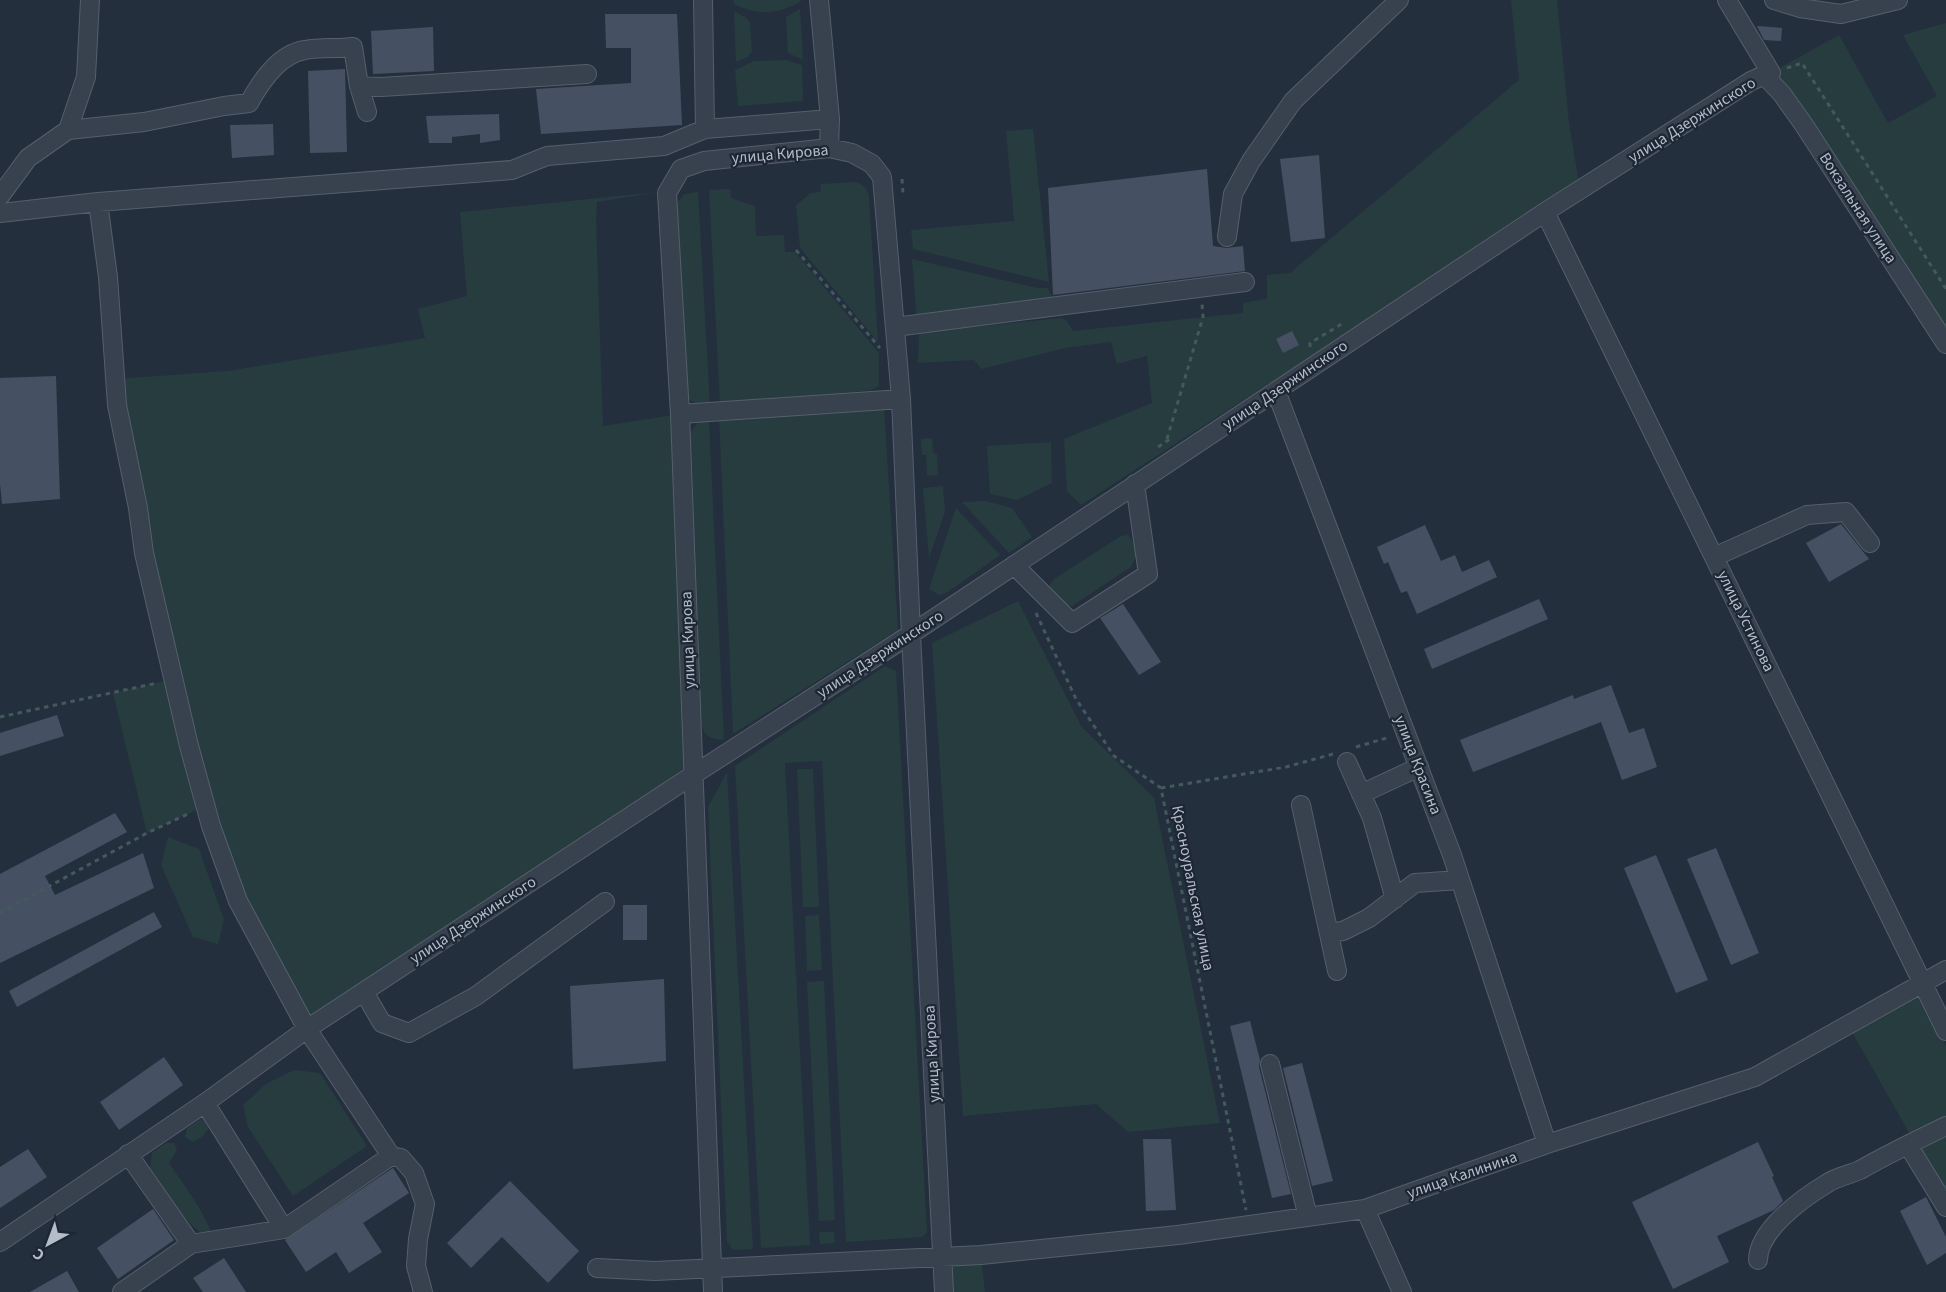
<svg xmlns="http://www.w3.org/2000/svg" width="1946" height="1292" font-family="'Source Sans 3',sans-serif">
  <rect width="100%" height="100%" fill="#242f3e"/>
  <!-- green -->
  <path fill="#263c3f" d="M734,0H801V1C777,15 759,16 734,4Z
    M1511,0H1557L1569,123L1579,183L1081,505L1067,491L1064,439L1152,403L1147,356L1117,364L1111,342L1065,348L981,369L974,360L918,363L919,333L1061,318L1067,321L1073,331L1243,313V303L1267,299V275L1290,273L1519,80Z
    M800,9L803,60L788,53L786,17Z
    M734,11L745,17L750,22L752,51L748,57L736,62Z
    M1946,23V344L1765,76L1839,35L1888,123L1937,96L1903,35Z
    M786,60L802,65L803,101L738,106L735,70L754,61Z
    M1033,129L1049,282L913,249L911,230L1014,221L1006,131Z
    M855,182C863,184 867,188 869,196L878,342L800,248L796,205L811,193L821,192L820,184Z
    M730,189L731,198L755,206L756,236L784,235L785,252H795L879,353V386L872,390L720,405L709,190Z
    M658,192L597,202L596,219L603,426L680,414L693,775L307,1029L272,964L205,806L147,833L113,693L173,679L115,379L228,371L425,338L418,309L467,296L460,212Z
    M698,192L710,405L700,406L687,398L676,204L684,194Z
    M912,259L1038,288H1048L1054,301L917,320Z
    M884,407L898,630L733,734L719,417Z
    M709,420L724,740C707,739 703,734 700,718L689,434L698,422Z
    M932,438L933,453L937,454L938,475L927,476L926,455H922L921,439Z
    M1051,442L1052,483L1017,500L990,494L987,446Z
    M943,486L945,512L929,558L923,488Z
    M986,501L1012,508L1032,537L1009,553L962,502Z
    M956,508L1000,555L948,592L939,595L929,589Z
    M1128,535L1137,546L1138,553L1131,567L1072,606C1058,604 1051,600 1049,586L1054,579L1121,536Z
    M1018,601L1081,726L1154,798L1220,1123L1128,1132L1096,1104L963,1116L932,643Z
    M885,666L896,671L927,1232L923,1237L846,1242L822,761L785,763L810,1245L761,1248L735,766Z
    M813,769L819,907H803L797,769Z
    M727,772L753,1249L733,1250L727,1241L708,807Z
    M168,837L199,849L224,920L218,944L193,937L161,865Z
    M819,915L822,970L807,971L805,916Z
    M824,981L835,1220L819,1221L807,982Z
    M1921,995L1946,1046V1198L1852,1032Z
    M294,1070L320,1073L367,1146L293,1196L248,1127L243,1105L266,1084Z
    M204,1117L209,1128L203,1136L193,1142L185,1137L187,1128Z
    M166,1143H174L177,1150L169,1163C180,1180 212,1221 212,1239C186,1228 166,1191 150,1168L152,1153Z
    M834,1232L835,1243L820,1244L819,1232Z
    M981,1255L985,1292H944L942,1257Z"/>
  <!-- building -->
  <path fill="#455162" d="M605,14H677L682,125L541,134L536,89L631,83V48H606Z
    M1757,26L1782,28L1781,41L1764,40Z
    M433,27L434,71L373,74L371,31Z
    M345,69L347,152L310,153L308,71Z
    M499,114L500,140L480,143V134L452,137V143H429L426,116Z
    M273,124L274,155L232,158L230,125Z
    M1319,155L1325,238L1291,242L1280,159Z
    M1207,169L1213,246L1226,248L1243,246L1245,271L1053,295L1048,188Z
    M1292,331L1299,345L1283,353L1276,339Z
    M56,376L60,499L2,504L0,484V378Z
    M1841,524L1869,559L1829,582L1806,543Z
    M1425,525L1441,561L1455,555L1462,572L1489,560L1497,577L1417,614L1407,591L1401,593L1388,562L1384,564L1377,547Z
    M1539,599L1548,619L1432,669L1424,649Z
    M1123,604L1161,662L1139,675L1100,618Z
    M1611,685L1629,733L1644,728L1657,767L1622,780L1601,722L1473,772L1460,740L1573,695L1574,699Z
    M57,715L64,736L0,756V733Z
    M115,813L127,832L45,876L55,895L143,853L154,888L0,963V874Z
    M1716,848L1759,953L1731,965L1687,859Z
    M1656,855L1708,980L1676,993L1624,868Z
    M623,905H647V940H623Z
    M154,912L162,927L17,1007L9,991Z
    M664,979L666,1061L573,1069L570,986Z
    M1250,1021L1260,1060L1259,1067L1291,1194L1272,1198L1230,1026Z
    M164,1057L183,1085L119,1130L100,1102Z
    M1302,1063L1333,1181L1312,1186L1283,1068Z
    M1143,1139H1171L1176,1210L1146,1211Z
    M1758,1142L1774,1176L1772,1177L1783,1201L1774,1210L1717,1236L1729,1262L1673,1289L1632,1202Z
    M28,1149L47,1177L0,1208V1167Z
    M393,1168L409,1193L363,1223L382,1252L349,1273L336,1252L306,1272L285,1240Z
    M510,1181L579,1251L548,1283L502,1237L471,1268L447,1243Z
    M1926,1197L1946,1237V1253L1927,1265L1900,1211Z
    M153,1209L174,1240L118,1279L97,1248Z
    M224,1258L246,1292H203L193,1278Z
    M67,1271L79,1292H30Z"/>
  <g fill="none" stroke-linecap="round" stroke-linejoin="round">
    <!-- minor casing -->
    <g stroke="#565f6c" stroke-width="20">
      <path id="minor" d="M703,0L705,129L830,119
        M819,0L830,119L829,148
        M1727,0L1771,73L1765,76
        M1774,0L1800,8L1841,14L1898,0
        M1765,76L1782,94L1804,125L1946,344
        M359,86L381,87L587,74
        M68,130L86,77L90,0
        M0,196L28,158L68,130L144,122L224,106L249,103C261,81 279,54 305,50C321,47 337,49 353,47L359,86L367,112
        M98,202L108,277L117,405L138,508L144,553L189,746L211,826L238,901L307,1029L391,1156
        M1545,212L1946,1031
        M0,213L98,202L512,170L547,156L664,146L705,129
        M1227,237L1233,194L1251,161L1293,101L1399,0
        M895,327L1245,282
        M1276,391L1452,855L1547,1144
        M680,414L901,399
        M1714,557L1807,515L1846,512L1870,543
        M1014,565L1072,623L1148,574L1135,484
        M1347,762L1372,818L1395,899
        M1361,794L1419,767
        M1301,805L1337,971
        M1329,933L1343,931L1369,918L1415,883L1460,880
        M364,992L382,1023L409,1033L476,996L605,902
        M1270,1064L1308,1217
        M205,1103L284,1229
        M1908,1145L1946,1207
        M1365,1209L1402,1292
        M0,1242L205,1103L307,1029L693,775L911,634L1545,212L1751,81L1760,77L1765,76
        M191,1244L284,1229L391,1156L401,1158L414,1173L425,1204L418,1239L416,1266L423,1292
        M1758,1260C1758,1230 1803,1198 1826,1184C1836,1177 1849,1175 1860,1170C1888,1154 1917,1140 1946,1126
        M597,1268L655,1271L981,1255L1178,1235L1365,1209L1547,1144L1755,1077L1946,970
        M122,1292L191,1244L128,1154
        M713,1292L680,414L667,193L681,169L704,161L829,148L852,153L872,164L882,177L901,399L911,634L944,1292"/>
    </g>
    <!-- path -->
    <path stroke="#44595c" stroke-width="3" stroke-dasharray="4.5 4.5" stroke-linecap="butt" d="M1787,68L1802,63L1946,289
      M902,179L903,194
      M796,250L880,348
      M1310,347V343L1345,322
      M1167,439L1203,317L1202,304
      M1158,447L1170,439
      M1036,613L1076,699L1114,756L1161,788L1246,1210
      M0,717L157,683
      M1356,747L1390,737
      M1161,788L1286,767L1333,754
      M0,913L147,833L190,813"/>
    <!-- minor -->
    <use href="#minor" stroke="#38414e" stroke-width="18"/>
  </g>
  <g text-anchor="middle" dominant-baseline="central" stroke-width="4.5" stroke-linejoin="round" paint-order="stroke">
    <!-- street labels -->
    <g font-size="16" fill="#b4bcc9" stroke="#1d2633">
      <text transform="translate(1692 120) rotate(-32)">улица Дзержинского</text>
      <text transform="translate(780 154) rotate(-5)">улица Кирова</text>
      <text transform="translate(1858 208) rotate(57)">Вокзальная улица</text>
      <text transform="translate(1285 385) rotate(-34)">улица Дзержинского</text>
      <text transform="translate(1746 621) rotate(64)">улица Устинова</text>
      <text transform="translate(688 640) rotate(-92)">улица Кирова</text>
      <text transform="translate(880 654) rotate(-33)">улица Дзержинского</text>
      <text transform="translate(1418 765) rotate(69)">улица Красина</text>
      <text transform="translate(1193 888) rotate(79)">Красноуральская улица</text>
      <text transform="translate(473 920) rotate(-33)">улица Дзержинского</text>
      <text transform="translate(932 1054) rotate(-93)">улица Кирова</text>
      <text transform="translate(1462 1175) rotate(-19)">улица Калинина</text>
    </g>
  </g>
  <!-- north arrow -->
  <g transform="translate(48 1244) rotate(221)" stroke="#1d2633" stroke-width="4.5" paint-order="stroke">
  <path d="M0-4.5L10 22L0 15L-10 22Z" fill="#b4bcc9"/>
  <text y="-9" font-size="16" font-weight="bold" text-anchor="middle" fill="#b4bcc9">С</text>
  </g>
</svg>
